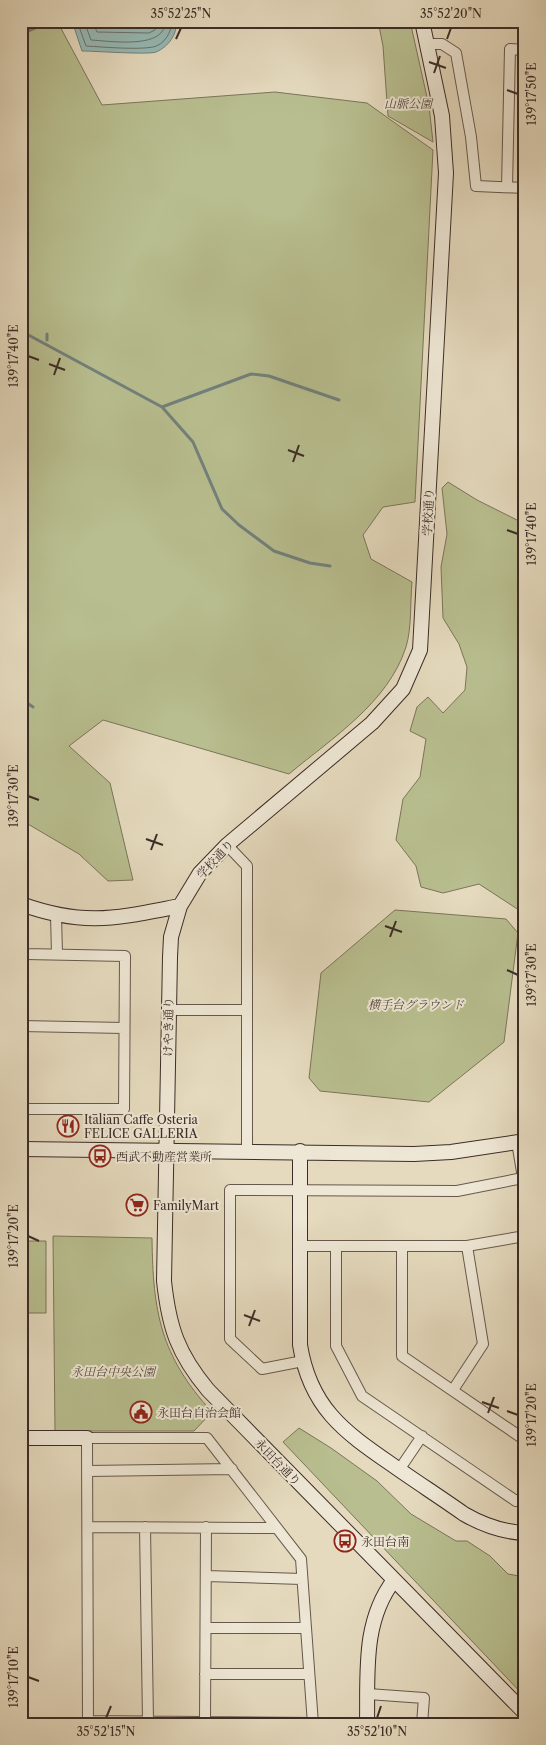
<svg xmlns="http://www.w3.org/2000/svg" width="546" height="1745" font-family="'Libre Caslon Text','Noto Serif JP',serif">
  <rect width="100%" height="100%" fill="#e5dabe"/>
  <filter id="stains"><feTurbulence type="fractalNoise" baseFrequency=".004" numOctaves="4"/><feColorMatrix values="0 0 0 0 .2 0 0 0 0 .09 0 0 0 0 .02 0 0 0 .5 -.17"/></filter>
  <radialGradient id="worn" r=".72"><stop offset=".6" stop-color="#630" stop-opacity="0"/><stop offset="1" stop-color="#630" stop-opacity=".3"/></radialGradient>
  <!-- green -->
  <path fill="#b8be8f" stroke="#7a755b" d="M21,21H57L102,105L275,92L367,103L433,150L415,502L383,507L363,535L371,559L412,582C410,602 412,627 406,647C388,703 332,738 289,774L103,720L69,746L110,783L133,880L108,881L79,854L21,820Z
    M378,21H410L429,106L433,142L388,116L383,46Z
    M448,482L477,500L525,524V914L479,884L443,893L421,887L416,866L396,840L403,799L420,777L426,739L410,731L417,707L428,697L443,713L465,690L467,667L459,644L443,618L441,567L447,534L442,488Z
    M395,910L506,919L518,933L504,1042L429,1102L320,1091L309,1078L321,973Z
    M53,1236L152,1238C153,1312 160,1355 212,1412L194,1431H55Z
    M21,1241H46V1313H21Z
    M299,1428L331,1448L377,1481L411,1514L456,1541H467L490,1556L508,1574L525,1577V1697L283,1442Z"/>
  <!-- water -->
  <path fill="#96bab6" stroke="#72817d" d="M72,21H176C178,34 168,47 156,52C148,55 95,51 82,51Z"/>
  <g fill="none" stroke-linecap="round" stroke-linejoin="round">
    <!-- shore -->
    <path stroke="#69736e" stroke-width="1" d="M77,21L86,46C104,47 137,50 153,47C164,45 172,32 172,21
      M84,21L91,40C110,41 167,50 165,21
      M92,21L97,32L149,33L155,30L158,21"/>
    <!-- stream -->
    <path stroke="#72817d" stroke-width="3" d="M21,34L51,21
      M21,331L162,407L193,442L222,509L239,525L274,551L310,563L330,566
      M47,334V340
      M162,407L251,374L269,376L339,400
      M21,699L33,707"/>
    <!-- street casing -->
    <g stroke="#66584d" stroke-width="12">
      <path id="street" d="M428,44H442L456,53L471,137L476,186L525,188
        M507,187L510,49L525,50
        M227,845L247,866V1150
        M56,915L57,954
        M21,951L26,954L125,956L124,1109H21
        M168,1010H247
        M21,1026L124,1028
        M300,1246H467L525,1236
        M336,1246V1346L362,1396L516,1501L525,1500
        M402,1247V1356L525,1440
        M303,1361L262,1369L230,1339V1190L457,1191L523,1178L517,1142
        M453,1390L483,1344L467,1246
        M399,1470L422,1436
        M87,1471L232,1469
        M88,1527L276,1528
        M145,1527L148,1721
        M206,1576L302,1579
        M206,1628H306
        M205,1674H308
        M368,1694L424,1698L422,1724
        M88,1721L312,1723
        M205,1722L206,1527
        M88,1724L87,1438H207L301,1559L313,1724"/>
    </g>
    <!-- secondary casing -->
    <g stroke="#3c2c27" stroke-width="16">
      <path id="secondary" d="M422,21L442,116L446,173L420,650L403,689L372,723L227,845L200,873L180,906L171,937L170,957L164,1281C169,1328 178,1354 208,1390L525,1713
        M21,904C85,927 117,918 180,906
        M21,1149L414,1154L451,1152L525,1141
        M300,1151V1345C310,1407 343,1431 391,1464C415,1481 440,1497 464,1514C483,1525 502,1532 525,1533
        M21,1438H87
        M367,1724C368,1674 362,1622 394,1580"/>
    </g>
    <!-- street -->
    <use href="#street" stroke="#eee7d5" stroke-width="10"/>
    <!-- secondary -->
    <use href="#secondary" stroke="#eee7d5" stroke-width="14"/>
  </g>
  <!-- ticks -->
  <path fill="none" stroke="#3c2c27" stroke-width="2" d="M176,39L181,28M447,39L451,28M429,62L446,68M434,73L440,56M507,90L518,94M28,356L39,360M49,364L65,370M54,375L60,358M288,450L304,456M293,462L299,445M507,530L518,534M28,796L39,800M146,839L163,845M151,850L157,834M385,926L402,932M390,937L396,921M507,970L518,975M28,1236L39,1241M244,1315L260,1321M249,1326L255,1310M482,1402L499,1408M507,1411L518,1415M488,1413L494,1397M28,1677L39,1681M106,1718L111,1706M377,1718L381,1706"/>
  <!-- icons -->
  <defs>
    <g id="restaurant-ring" transform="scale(1.125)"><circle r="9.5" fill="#eee7d5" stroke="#8f2418" stroke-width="1.5"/><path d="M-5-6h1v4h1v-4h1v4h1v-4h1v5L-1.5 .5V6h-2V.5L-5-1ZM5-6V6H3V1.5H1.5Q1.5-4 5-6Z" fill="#8f2418"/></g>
    <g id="bus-ring" transform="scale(1.125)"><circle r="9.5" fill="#eee7d5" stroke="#8f2418" stroke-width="1.5"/><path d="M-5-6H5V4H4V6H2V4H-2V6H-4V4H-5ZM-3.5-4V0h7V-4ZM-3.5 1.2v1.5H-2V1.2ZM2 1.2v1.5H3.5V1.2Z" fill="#8f2418"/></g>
    <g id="supermarket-ring" transform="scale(1.125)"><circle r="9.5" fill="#eee7d5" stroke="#8f2418" stroke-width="1.5"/><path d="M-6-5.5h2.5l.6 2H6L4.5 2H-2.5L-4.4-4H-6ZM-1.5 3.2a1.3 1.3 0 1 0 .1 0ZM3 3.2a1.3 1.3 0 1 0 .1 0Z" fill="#8f2418"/></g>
    <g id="civic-ring" transform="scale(1.125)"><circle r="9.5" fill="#eee7d5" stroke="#8f2418" stroke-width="1.5"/><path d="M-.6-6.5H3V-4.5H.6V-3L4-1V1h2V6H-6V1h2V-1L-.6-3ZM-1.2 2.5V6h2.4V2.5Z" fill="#8f2418"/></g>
  </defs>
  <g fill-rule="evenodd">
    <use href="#restaurant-ring" x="68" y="1126"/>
    <use href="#bus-ring" x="100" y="1156"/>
    <use href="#supermarket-ring" x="137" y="1205"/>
    <use href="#civic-ring" x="141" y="1412"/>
    <use href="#bus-ring" x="345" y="1541"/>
  </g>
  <g text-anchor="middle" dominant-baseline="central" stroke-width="4" stroke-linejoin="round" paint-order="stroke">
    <!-- park labels -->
    <g font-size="12" font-style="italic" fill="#55493c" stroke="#eee7d5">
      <text x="408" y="103">山脈公園</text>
      <text x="416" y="1004">横手台グラウンド</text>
      <text x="113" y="1371">永田台中央公園</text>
    </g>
    <!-- street labels -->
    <g font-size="12" fill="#3c2c27" stroke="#eee7d5">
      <text transform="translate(428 512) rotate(-87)">学校通り</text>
      <text transform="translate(215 859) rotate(-47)">学校通り</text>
      <text transform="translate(168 1027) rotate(-89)">けやき通り</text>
      <text transform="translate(278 1462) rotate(46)">永田台通り</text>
    </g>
    <!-- poi labels -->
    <g font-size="12" fill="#3c2c27" stroke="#eee7d5" text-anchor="start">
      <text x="84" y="1119">Italian Caffe Osteria<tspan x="84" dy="14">FELICE GALLERIA</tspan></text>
      <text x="116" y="1156">西武不動産営業所</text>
      <text x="153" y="1205">FamilyMart</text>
      <text x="157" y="1412">永田台自治会館</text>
      <text x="361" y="1541">永田台南</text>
    </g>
  </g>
  <!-- margin -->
  <rect width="546" height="1745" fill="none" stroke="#e5dabe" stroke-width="55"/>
  <rect x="28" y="28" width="490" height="1690" fill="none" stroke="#3c2c27" stroke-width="2"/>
  <g font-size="12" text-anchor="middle" fill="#3c2c27">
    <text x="181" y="18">35°52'25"N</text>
    <text x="451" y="18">35°52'20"N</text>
    <text transform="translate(532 94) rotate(-90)" y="4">139°17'50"E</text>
    <text transform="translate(14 356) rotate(-90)" y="4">139°17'40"E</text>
    <text transform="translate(532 534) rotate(-90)" y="4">139°17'40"E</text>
    <text transform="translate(14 796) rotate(-90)" y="4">139°17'30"E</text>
    <text transform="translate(532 975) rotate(-90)" y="4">139°17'30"E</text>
    <text transform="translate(14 1236) rotate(-90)" y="4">139°17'20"E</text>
    <text transform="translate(532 1415) rotate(-90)" y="4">139°17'20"E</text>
    <text transform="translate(14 1677) rotate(-90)" y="4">139°17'10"E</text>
    <text x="106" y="1736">35°52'15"N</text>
    <text x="377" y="1736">35°52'10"N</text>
  </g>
  <rect width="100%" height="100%" filter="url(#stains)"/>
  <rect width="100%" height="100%" fill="url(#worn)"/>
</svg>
